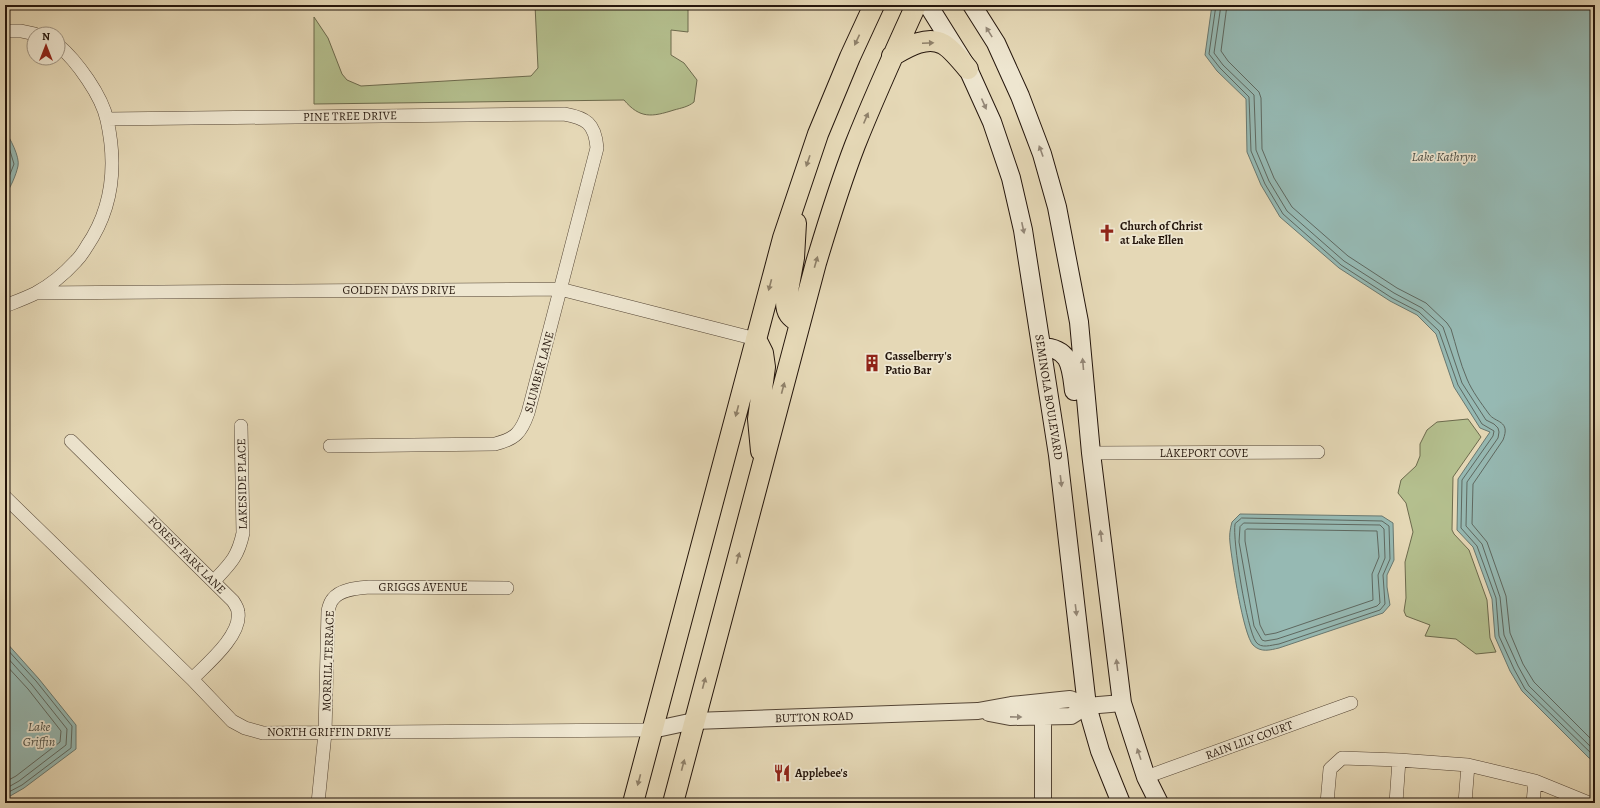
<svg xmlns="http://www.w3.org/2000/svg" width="1600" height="808" font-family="Alegreya,serif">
  <rect width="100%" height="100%" fill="#e5d8b6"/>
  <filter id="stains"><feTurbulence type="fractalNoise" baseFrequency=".005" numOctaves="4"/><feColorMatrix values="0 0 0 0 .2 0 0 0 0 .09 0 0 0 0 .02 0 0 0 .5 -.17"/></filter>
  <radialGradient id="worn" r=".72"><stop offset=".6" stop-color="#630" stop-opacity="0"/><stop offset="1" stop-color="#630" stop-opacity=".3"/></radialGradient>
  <!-- green -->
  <path fill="#b4bf8e" stroke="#6c6a4d" d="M535,5H688V32L671,30V55L684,63L697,80L694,102C688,107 681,108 674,110C652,117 640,119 624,100L314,104V17L328,38L342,74L347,80L361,86L531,76L538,68Z
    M1468,419L1481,437L1453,477L1452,530L1454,534L1469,550L1487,600L1490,638L1496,652L1476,654L1456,639L1425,636L1430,625L1406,616L1404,611L1406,598L1405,562L1413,532L1406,503L1398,493L1401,480L1416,466L1420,456V444L1427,430L1437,422Z"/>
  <!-- water -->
  <path fill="#96b9b3" stroke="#697870" d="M1212,5H1595V761L1589,758L1522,691L1510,671L1495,637L1492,599L1473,547L1457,530L1458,479L1490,432L1480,428L1454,387L1436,334L1417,315L1390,301L1339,268L1280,217L1261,185L1247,152L1246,99L1217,71L1205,55Z
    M5,131C10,138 20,157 18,166C16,175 11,187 5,195Z
    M1240,514L1382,516L1393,523L1394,560L1387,575V587L1390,605L1383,613L1279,648C1270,650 1261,653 1253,645C1243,634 1232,561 1230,543C1229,536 1230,529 1232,522Z
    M5,641L39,679L76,725V749L24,788L5,799Z"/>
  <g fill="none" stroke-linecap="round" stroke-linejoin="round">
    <!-- shore -->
    <path stroke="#5e6860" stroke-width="1" d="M1216,5L1209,54L1220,68L1249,97L1251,151L1265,184L1283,214L1341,265L1392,298L1419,312L1439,331L1458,385L1482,424L1494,431L1493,436L1462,480L1461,528L1477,546L1496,598L1499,636L1514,669L1525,689L1595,757
      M1221,5L1214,53L1223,65L1254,95L1256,150L1269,181L1287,211L1344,261L1394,293L1422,308L1443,327L1462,383L1486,420L1494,424L1498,428L1499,432L1498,438L1467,482L1466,526L1482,544L1500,597L1504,635L1518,666L1529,686L1595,751
      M1227,5L1221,51L1228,61L1259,92L1261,98L1262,149L1274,178L1292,207L1348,256L1397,288L1426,303L1447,323L1451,329C1456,345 1460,363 1467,379C1472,391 1481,403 1489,414C1495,423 1511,420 1503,440L1473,484L1472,524L1487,542L1506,596L1510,633L1523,664L1534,682L1595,743
      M5,137L7,141L14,164L5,187
      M1242,518L1382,521L1389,526L1390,559L1383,575L1385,604L1380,610L1279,644C1271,645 1261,649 1256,642C1247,630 1232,539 1235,524Z
      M1244,523L1380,525L1384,529L1385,558L1378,575L1380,603L1377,606L1277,639L1265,641L1262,640L1254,626L1239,542L1240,527Z
      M1247,529L1377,531L1379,557L1372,574L1373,600L1276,633L1265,635L1260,625L1245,541V531Z
      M5,647L36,681L72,726L71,748L22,785L5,794
      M5,655L32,685L67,729L66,745L19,781L5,789
      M5,664L28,689L61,731L60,742L16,776L5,782"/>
    <!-- minor casing -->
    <g stroke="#554636" stroke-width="14">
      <path id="minor" d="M5,31H21L35,34
        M107,119L564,114C586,118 595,123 597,148L528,413C521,433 515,439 495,444L330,446
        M36,293L560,289L756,339
        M5,306C15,302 26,298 36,293C51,285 65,273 76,261C81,256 84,251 87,246C113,208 117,165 107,120C102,96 77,61 58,45
        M71,441L233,601C235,604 238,609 238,612C242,635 207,664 192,679
        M1091,453L1318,452
        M5,497L192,679L232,721L245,728L263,733L652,730
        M214,581C230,564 238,557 243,533L241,426
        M1146,777L1351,703
        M318,803L325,733L328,611C329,607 330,602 333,599C340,589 358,588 369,587L507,588
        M1327,803L1330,769L1342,758L1399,760L1468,765L1535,781L1589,803
        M1396,803L1399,760
        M1465,803L1468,765
        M1533,803L1535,781"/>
    </g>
    <!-- tertiary casing -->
    <g stroke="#554636" stroke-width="18">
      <path id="tertiary" d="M989,713L1010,717L1071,716L1087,706L1122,703
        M1043,717V803
        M652,730L694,721L978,711L1011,705L1070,699L1087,706"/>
    </g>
    <!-- secondary casing -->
    <g stroke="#25160c" stroke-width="20">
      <path id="secondary" d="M928,5L968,69L992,122L1011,178L1023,230L1058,455L1087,706L1100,751L1121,803
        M972,5L996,43L1020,96L1042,154L1057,207L1079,322L1091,453L1122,703L1146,777L1159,803
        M1041,347C1071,348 1071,367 1074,391"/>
    </g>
    <!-- primary casing -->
    <g stroke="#25160c" stroke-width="22">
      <path id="primary" d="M892,56C906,48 926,35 943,44C949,47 963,63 968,69
        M796,223L794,258L786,302C786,313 790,317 800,323
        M756,339L763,353L765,367L758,419L761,451
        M633,803L783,238L818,134L850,57L874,5
        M673,803L816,263C828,223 840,184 855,145C874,97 895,51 916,5"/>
    </g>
    <!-- minor -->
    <use href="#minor" stroke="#eee6d0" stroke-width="13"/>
    <!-- tertiary -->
    <use href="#tertiary" stroke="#eee6d0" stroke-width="16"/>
    <!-- secondary -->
    <use href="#secondary" stroke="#eee6d0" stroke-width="18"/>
    <!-- primary -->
    <use href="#primary" stroke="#e5d8b6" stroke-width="20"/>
  </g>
  <!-- one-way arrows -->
  <defs><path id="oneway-solid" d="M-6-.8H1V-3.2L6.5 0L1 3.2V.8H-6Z"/></defs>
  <g fill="#948878">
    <use href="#oneway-solid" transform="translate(989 32) rotate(-122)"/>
    <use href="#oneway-solid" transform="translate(984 104) rotate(66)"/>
    <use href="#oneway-solid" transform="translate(1041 151) rotate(-110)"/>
    <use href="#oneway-solid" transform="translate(1023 228) rotate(78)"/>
    <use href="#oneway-solid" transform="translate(1083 364) rotate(-95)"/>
    <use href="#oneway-solid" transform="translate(1061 481) rotate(83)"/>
    <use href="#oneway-solid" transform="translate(1101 536) rotate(-97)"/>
    <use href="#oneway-solid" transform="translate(1076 610) rotate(83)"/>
    <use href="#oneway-solid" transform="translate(1117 665) rotate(-97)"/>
    <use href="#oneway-solid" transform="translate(1016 717) rotate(1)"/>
    <use href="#oneway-solid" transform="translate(1139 754) rotate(-109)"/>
  </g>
  <g fill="#8f816a">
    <use href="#oneway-solid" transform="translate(857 40) rotate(115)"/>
    <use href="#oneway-solid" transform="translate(928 43) rotate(-2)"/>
    <use href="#oneway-solid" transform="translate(866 118) rotate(-67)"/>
    <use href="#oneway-solid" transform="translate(808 161) rotate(109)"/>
    <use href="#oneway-solid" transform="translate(816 262) rotate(-74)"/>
    <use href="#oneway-solid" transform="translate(770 285) rotate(105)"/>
    <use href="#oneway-solid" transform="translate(783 388) rotate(-75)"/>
    <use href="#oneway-solid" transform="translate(737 411) rotate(105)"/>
    <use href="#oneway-solid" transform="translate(738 558) rotate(-75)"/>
    <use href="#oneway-solid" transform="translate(704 683) rotate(-75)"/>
    <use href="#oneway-solid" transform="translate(683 765) rotate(-75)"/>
    <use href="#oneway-solid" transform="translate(639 780) rotate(105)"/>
  </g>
  <!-- icons -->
  <defs>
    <g id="church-bare" transform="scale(1.38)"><path d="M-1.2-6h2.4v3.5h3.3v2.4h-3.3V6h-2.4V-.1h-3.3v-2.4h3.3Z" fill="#8f2418" stroke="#eee6d0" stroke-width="2.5" paint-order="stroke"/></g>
    <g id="building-bare" transform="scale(1.38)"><path d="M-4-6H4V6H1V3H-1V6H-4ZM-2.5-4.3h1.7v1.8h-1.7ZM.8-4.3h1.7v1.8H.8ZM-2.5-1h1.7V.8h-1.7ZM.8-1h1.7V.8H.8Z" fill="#8f2418" stroke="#eee6d0" stroke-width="2.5" paint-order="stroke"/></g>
    <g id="restaurant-bare" transform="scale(1.38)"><path d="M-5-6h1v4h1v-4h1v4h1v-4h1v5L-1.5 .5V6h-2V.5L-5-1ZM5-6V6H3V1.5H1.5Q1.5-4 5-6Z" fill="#8f2418" stroke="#eee6d0" stroke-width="2.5" paint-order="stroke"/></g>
  </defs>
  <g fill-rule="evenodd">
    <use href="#church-bare" x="1107" y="233"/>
    <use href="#building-bare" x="872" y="363"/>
    <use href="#restaurant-bare" x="782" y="773"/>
  </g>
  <g text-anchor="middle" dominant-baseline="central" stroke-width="3.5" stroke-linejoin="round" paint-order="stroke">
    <!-- street labels -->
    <g font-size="12" fill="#25160c" stroke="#eee6d0">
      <text transform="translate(350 116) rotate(-1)">PINE TREE DRIVE</text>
      <text x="399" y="290">GOLDEN DAYS DRIVE</text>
      <text transform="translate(539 372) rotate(-75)">SLUMBER LANE</text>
      <text transform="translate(1049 397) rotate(81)">SEMINOLA BOULEVARD</text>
      <text x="1204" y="453">LAKEPORT COVE</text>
      <text transform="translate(242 484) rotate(-91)">LAKESIDE PLACE</text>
      <text transform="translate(187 555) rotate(45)">FOREST PARK LANE</text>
      <text x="423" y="587">GRIGGS AVENUE</text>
      <text transform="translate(328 661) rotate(-88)">MORRILL TERRACE</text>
      <text transform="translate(814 717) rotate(-2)">BUTTON ROAD</text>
      <text x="329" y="732">NORTH GRIFFIN DRIVE</text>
      <text transform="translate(1249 740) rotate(-20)">RAIN LILY COURT</text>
    </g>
    <!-- poi labels -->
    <g font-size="12" font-weight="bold" fill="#25160c" stroke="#eee6d0" text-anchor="start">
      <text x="1120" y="226">Church of Christ<tspan x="1120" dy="14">at Lake Ellen</tspan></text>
      <text x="885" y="356">Casselberry's<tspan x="885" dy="14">Patio Bar</tspan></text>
      <text x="795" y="773">Applebee's</text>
    </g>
    <!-- water labels -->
    <g font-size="13" font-style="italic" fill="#4d4f46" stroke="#eee6d0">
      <text x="1444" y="156">Lake Kathryn</text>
      <text x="39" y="726">Lake<tspan x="39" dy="15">Griffin</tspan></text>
    </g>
  </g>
  <!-- margin -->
  <rect width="1600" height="808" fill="none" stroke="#e5d8b6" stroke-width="20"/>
  <rect x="6" y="6" width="1588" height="796" fill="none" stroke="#25160c" stroke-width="2"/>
  <rect x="10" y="10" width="1580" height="788" fill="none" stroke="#25160c"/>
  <!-- north arrow -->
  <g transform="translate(46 46)"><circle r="19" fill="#eee6d0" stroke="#9e9382"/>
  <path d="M0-3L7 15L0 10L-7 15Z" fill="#8f2418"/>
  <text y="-6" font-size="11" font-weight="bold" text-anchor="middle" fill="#25160c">N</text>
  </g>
  <rect width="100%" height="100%" filter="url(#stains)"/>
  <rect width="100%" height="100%" fill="url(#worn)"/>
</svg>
